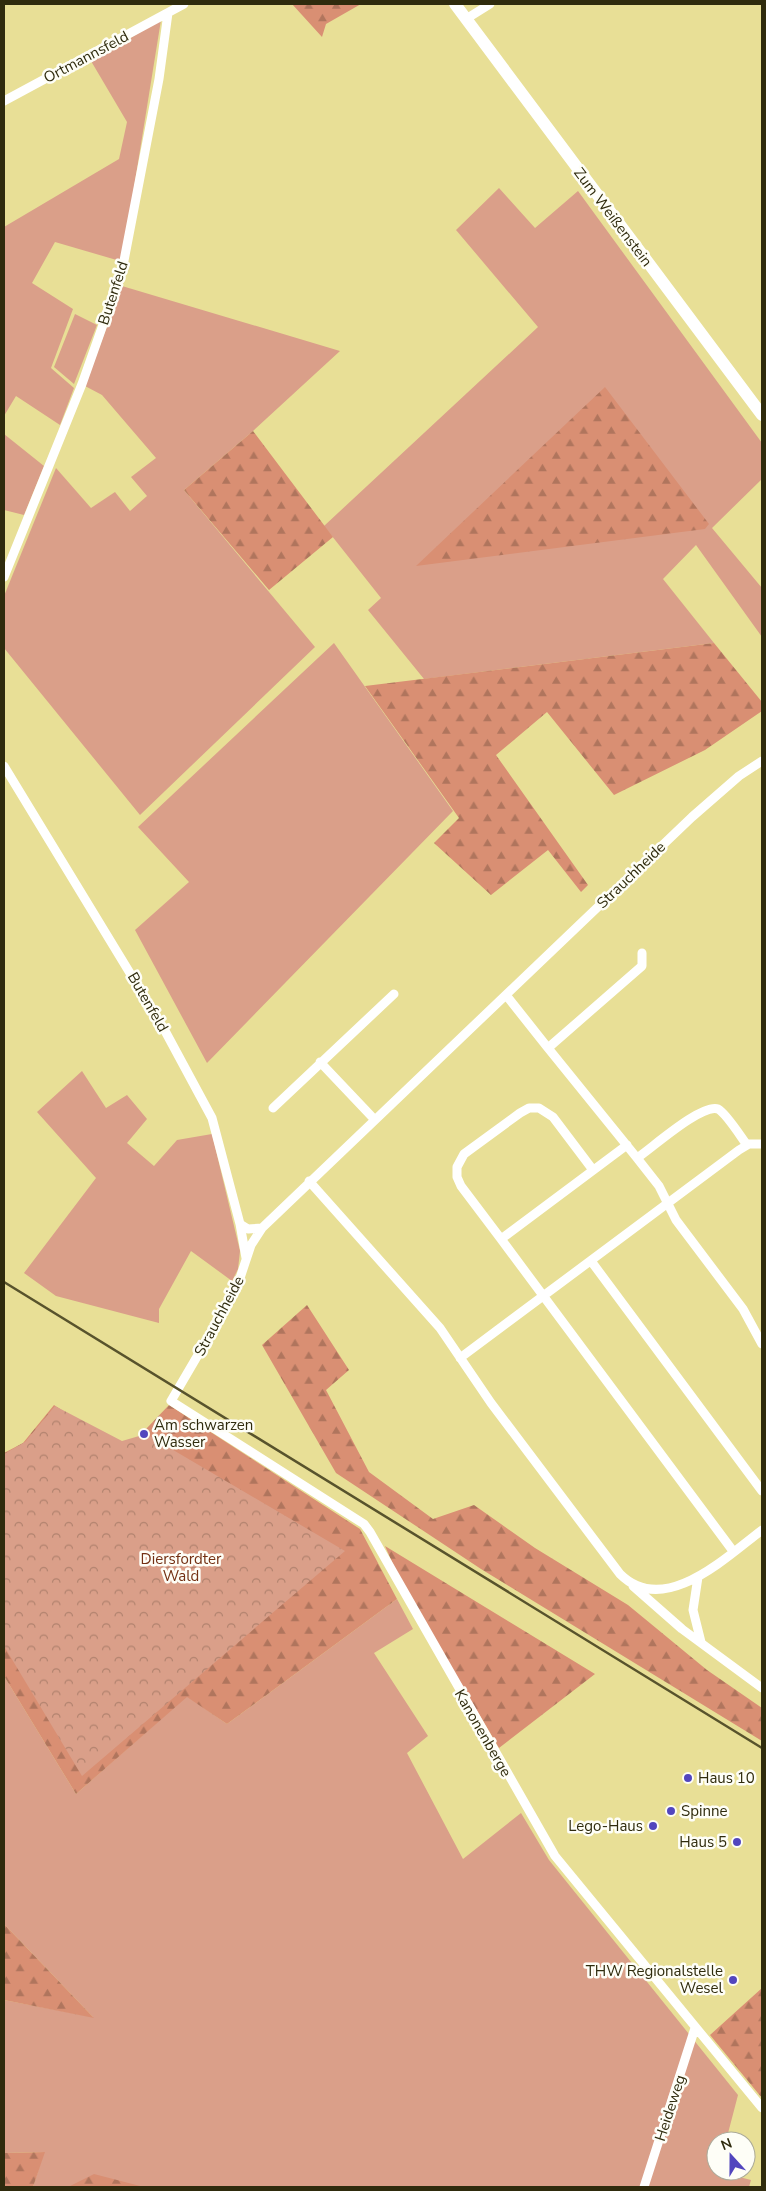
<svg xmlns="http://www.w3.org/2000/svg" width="766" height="2191" font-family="'Nunito Sans',sans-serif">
  <defs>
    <pattern id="forest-firs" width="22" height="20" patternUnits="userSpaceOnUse" patternTransform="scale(1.25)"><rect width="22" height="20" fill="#d98f73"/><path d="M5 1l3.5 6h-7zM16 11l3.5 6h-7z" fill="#b0755d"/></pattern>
    <pattern id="park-crowns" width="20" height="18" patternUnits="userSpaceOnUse" patternTransform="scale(1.25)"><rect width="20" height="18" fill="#da9f89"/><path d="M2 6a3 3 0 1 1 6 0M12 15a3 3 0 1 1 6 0" fill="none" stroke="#b1826e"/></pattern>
  </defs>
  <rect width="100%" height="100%" fill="#e8df96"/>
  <!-- grass -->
  <path fill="#da9f89" d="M161,20L126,237L120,261L55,242L32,283L73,309L51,368L74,388L60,425L16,396L4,416V227L119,159L127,122L91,61Z
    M499,188L535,228L578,191L762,443V479L712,528L762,588V637L696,545L663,579L714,643L424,679L368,610L381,598L324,526L538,327L456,230Z
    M122,286L340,351L253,431L184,490L315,647L140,815L4,648V596L56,468L91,508L115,492L130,511L147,496L131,477L156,458L102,395L85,386Z
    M75,314L97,325L74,384L54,367Z
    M4,434L44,466L24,515L4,510Z
    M334,643L453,811L207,1063L135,930L189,882L138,827Z
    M82,1071L106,1108L127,1095L147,1119L127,1143L154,1166L177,1140L212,1134L240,1251L238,1269L232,1281L191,1251L159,1309V1323L56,1296L24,1273L96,1178L37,1112Z
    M397,1599L413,1629L374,1653L428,1736L407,1753L463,1859L521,1813L549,1860L738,2095L726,2141H716V2171L751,2180L749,2187H33L44,2152L4,2153V2000L93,2017L4,1924V1676L76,1794L187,1696L227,1724Z"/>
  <!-- forest -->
  <path fill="url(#forest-firs)" d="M292,4H361L326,24L322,37Z
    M605,387L709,524L705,529L416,566Z
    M253,431L333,537L269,590L184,490Z
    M714,643L762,702V711L705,750L614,795L547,712L496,755L588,885L581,892L548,850L491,895L434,843L459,818L365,686Z
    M307,1305L349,1370L326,1390L369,1472L433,1519L474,1505L535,1548L628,1605L707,1670L762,1708V1741L481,1569L336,1473L262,1345Z
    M54,1405L124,1452L169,1405L360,1529L397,1599L227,1724L187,1697L76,1794L4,1676V1453L23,1443Z
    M385,1546L595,1674L499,1748L400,1580Z
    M4,1924L94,2018L4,2000Z
    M762,1988V2098L710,2035Z
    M45,2152L33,2187H4V2153Z
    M94,2174L144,2187H68Z"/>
  <!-- park -->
  <path fill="url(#park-crowns)" d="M55,1406L122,1441L146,1434L345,1551L82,1776L4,1646V1454L25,1442Z"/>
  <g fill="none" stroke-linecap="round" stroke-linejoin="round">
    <!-- street -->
    <path stroke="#fff" stroke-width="9" d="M466,19L490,4
      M4,101L184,4
      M4,577L82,384L122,271L159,79L168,13
      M762,761L739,776L692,817L262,1228L251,1245L236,1290L171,1401L364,1524L370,1532L555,1856L762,2108
      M4,766L164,1029L212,1118L240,1224L246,1258
      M506,995L548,1048L642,966V953
      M548,1048L637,1158
      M320,1062L375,1120
      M273,1108L394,994
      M627,1145L501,1239L733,1551
      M747,1145C741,1137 726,1113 718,1109C702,1103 652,1148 637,1158L659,1186L676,1220L743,1309L762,1344
      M309,1181L440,1328L491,1403L620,1574C664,1618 726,1557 762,1530
      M240,1224L248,1229L262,1228
      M501,1239L461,1186L457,1177V1167L464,1154L520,1113L529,1108H539L553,1117L593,1170
      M591,1261L762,1491
      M460,1358L739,1150L749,1144H762
      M698,1577L693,1610L701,1642
      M633,1586L682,1629L762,1688
      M644,2187L695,2028"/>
    <!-- primary -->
    <path stroke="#fff" stroke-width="12" d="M455,4L762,415"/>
    <!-- rail -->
    <path stroke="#58532c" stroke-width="2.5" d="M4,1282L762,1748"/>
  </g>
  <!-- markers -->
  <g fill="#5246be" stroke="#fefef7" stroke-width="2">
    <circle cx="144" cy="1434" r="5"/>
    <circle cx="688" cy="1778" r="5"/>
    <circle cx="671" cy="1811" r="5"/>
    <circle cx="653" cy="1826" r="5"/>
    <circle cx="737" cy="1842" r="5"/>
    <circle cx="733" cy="1980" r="5"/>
  </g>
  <g text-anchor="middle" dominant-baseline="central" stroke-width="5" stroke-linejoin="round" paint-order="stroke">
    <!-- street labels -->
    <g font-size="15" fill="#2f2b0d" stroke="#fefef7">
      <text transform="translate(86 57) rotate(-28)">Ortmannsfeld</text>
      <text transform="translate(613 217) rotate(53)">Zum Weißenstein</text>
      <text transform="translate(113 293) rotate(-72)">Butenfeld</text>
      <text transform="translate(631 875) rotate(-44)">Strauchheide</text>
      <text transform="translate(148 1002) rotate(60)">Butenfeld</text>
      <text transform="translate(219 1316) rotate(-62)">Strauchheide</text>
      <text transform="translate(483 1733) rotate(60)">Kanonenberge</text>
      <text transform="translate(670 2108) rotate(-72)">Heideweg</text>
    </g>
    <!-- poi labels -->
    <g font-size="15" fill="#2f2b0d" stroke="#fefef7" text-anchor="start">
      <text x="154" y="1425">Am schwarzen<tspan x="154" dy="17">Wasser</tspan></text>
      <text x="698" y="1778">Haus 10</text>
      <text x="681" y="1811">Spinne</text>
      <text x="643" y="1826" text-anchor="end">Lego-Haus</text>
      <text x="727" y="1842" text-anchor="end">Haus 5</text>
      <text x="723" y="1971" text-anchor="end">THW Regionalstelle<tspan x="723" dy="17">Wesel</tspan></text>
    </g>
    <!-- park labels -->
    <g font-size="15" fill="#733013" stroke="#fefef7">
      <text x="181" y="1559">Diersfordter<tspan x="181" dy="17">Wald</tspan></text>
    </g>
  </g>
  <!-- border -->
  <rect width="766" height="2191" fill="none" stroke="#2f2b0d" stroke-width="10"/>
  <!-- north arrow -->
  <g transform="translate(731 2156) rotate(339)"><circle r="24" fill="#fefef7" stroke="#abaa99"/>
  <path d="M0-4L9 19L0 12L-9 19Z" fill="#5246be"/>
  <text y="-8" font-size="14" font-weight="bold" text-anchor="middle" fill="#2f2b0d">N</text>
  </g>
</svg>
